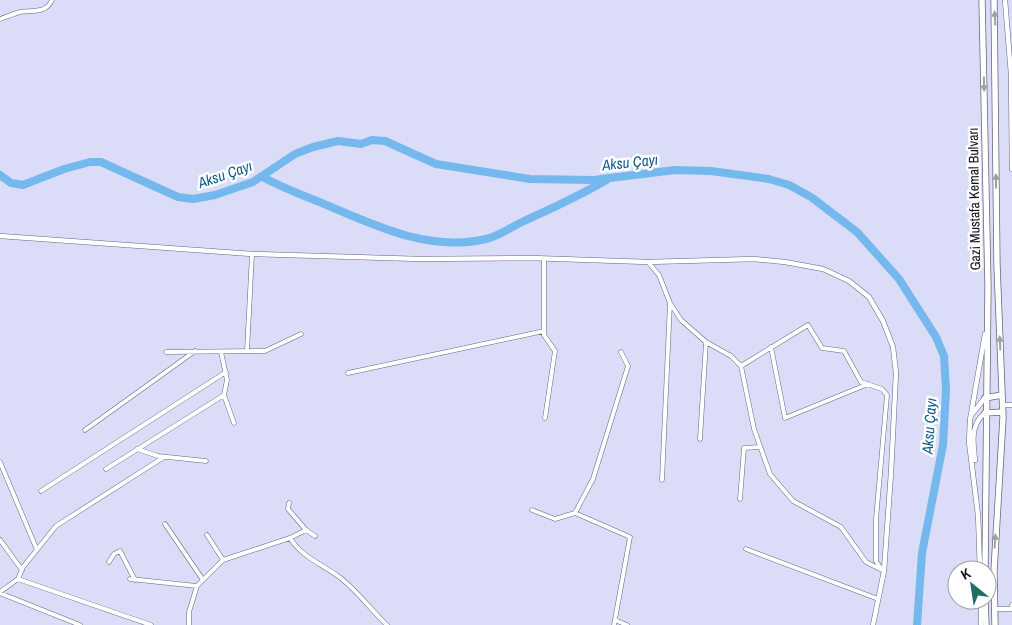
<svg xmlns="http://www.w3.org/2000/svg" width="1012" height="625" font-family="'Archivo Narrow',sans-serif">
  <rect width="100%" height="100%" fill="#dadcf8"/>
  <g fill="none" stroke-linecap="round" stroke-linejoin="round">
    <!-- river -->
    <path stroke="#75b8ee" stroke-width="8" d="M0,175L11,183L23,185L64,169L90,162H101L178,197L193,199L215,195L253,182L295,154L313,147L338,141L361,144L372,140L385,141L436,164L530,179L594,180L675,170L711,171L769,179L789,185L811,197L857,232L899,279L936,337L944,356L946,390L943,445L922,553L917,625
      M263,177C284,189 306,196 329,206C378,227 431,252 486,239C499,236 508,229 520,223C550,209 580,196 608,179"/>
    <!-- minor casing -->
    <g stroke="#64667e" stroke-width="5">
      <path id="minor" d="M0,19C6,17 13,14 20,12C32,10 46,14 52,0
        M544,259V335L555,351L545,418
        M648,262L659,275L670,303L681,320L706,342L731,356L741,366L754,429L770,474L793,501L841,527L866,562L884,571
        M771,347L785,418L868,384
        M247,351L252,254
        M166,352L265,351L301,334
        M221,352L227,380L224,395L234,423
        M741,366L808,325L822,348L844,351L861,382L882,389L887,395L876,519V561L882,570
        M348,373L544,331
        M85,430L195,351
        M700,439L706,342
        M137,449L158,456L206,461
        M0,462L37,550
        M106,469L224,395
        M662,480L670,303
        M41,491L226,372
        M740,499L744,448L760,447
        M289,503L288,509L306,530L315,536
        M532,510L555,519L575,513L630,537L614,625
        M575,513L593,479L628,366L621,352
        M165,524L203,580
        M207,535L223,560
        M290,538L306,530
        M0,540L22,570
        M746,549L878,599
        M109,562L114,554L120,551L135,580
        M18,579L151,625
        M130,579L197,586
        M0,592L18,579L23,567L56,526L164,457
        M0,593L80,625
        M995,609H1011L1012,605
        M615,620L627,625
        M189,625V612L197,586L223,560L290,538C302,557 320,563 338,576C356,589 370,609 387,625"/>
    </g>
    <!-- tertiary casing -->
    <g stroke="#64667e" stroke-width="5.5">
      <path id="tertiary" d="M1005,0L1011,74L1012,169
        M0,236L252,254L420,259L531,258L648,262L754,259L785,262L823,269L849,281L869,297L883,321L893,347L896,373L891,473L884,571L873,625
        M1003,405H1012
        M972,414L985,398
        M975,460C973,442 970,425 985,413
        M978,513L980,570
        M978,515L969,442L970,420L985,334
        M981,625V600"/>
    </g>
    <!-- trunk casing -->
    <g stroke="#64667e" stroke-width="7">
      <path id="trunk" d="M982,0L988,286L985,570
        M994,0L997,265L1003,418L994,571L995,625
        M985,398L1002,395
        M985,413L1003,412
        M985,600L986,625"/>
    </g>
    <!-- minor -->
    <use href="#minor" stroke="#fff" stroke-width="4"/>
    <!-- tertiary -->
    <use href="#tertiary" stroke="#fff" stroke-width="4.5"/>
    <!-- trunk -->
    <use href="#trunk" stroke="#fff" stroke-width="5.5"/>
  </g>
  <!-- one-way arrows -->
  <defs><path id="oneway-solid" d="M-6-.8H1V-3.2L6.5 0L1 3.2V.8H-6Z" transform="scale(1.25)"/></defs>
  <g fill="#a0a0a4">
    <use href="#oneway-solid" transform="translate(995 18) rotate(-93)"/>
    <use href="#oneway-solid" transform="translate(984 84) rotate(89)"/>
    <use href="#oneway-solid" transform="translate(996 181) rotate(-90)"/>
    <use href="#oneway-solid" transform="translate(1000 343) rotate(-93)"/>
    <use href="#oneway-solid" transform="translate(995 541) rotate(-87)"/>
  </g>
  <g text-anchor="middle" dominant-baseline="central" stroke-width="5" stroke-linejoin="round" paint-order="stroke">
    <!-- street labels -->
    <g font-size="14" fill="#11111b" stroke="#fff">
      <text transform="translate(974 199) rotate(-91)">Gazi Mustafa Kemal Bulvarı</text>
    </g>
    <!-- water labels -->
    <g font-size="15" font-style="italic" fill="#0e5b8d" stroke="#fff">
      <text transform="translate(630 162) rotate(-6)">Aksu Çayı</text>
      <text transform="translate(225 174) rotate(-19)">Aksu Çayı</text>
      <text transform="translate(929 426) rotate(-86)">Aksu Çayı</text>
    </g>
  </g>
  <!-- north arrow -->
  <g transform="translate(972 585) rotate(330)"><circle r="24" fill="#ffffff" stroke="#a0a0a4"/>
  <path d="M0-4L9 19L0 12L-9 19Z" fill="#216c67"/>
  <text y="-8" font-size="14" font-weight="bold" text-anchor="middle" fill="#11111b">K</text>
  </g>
</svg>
